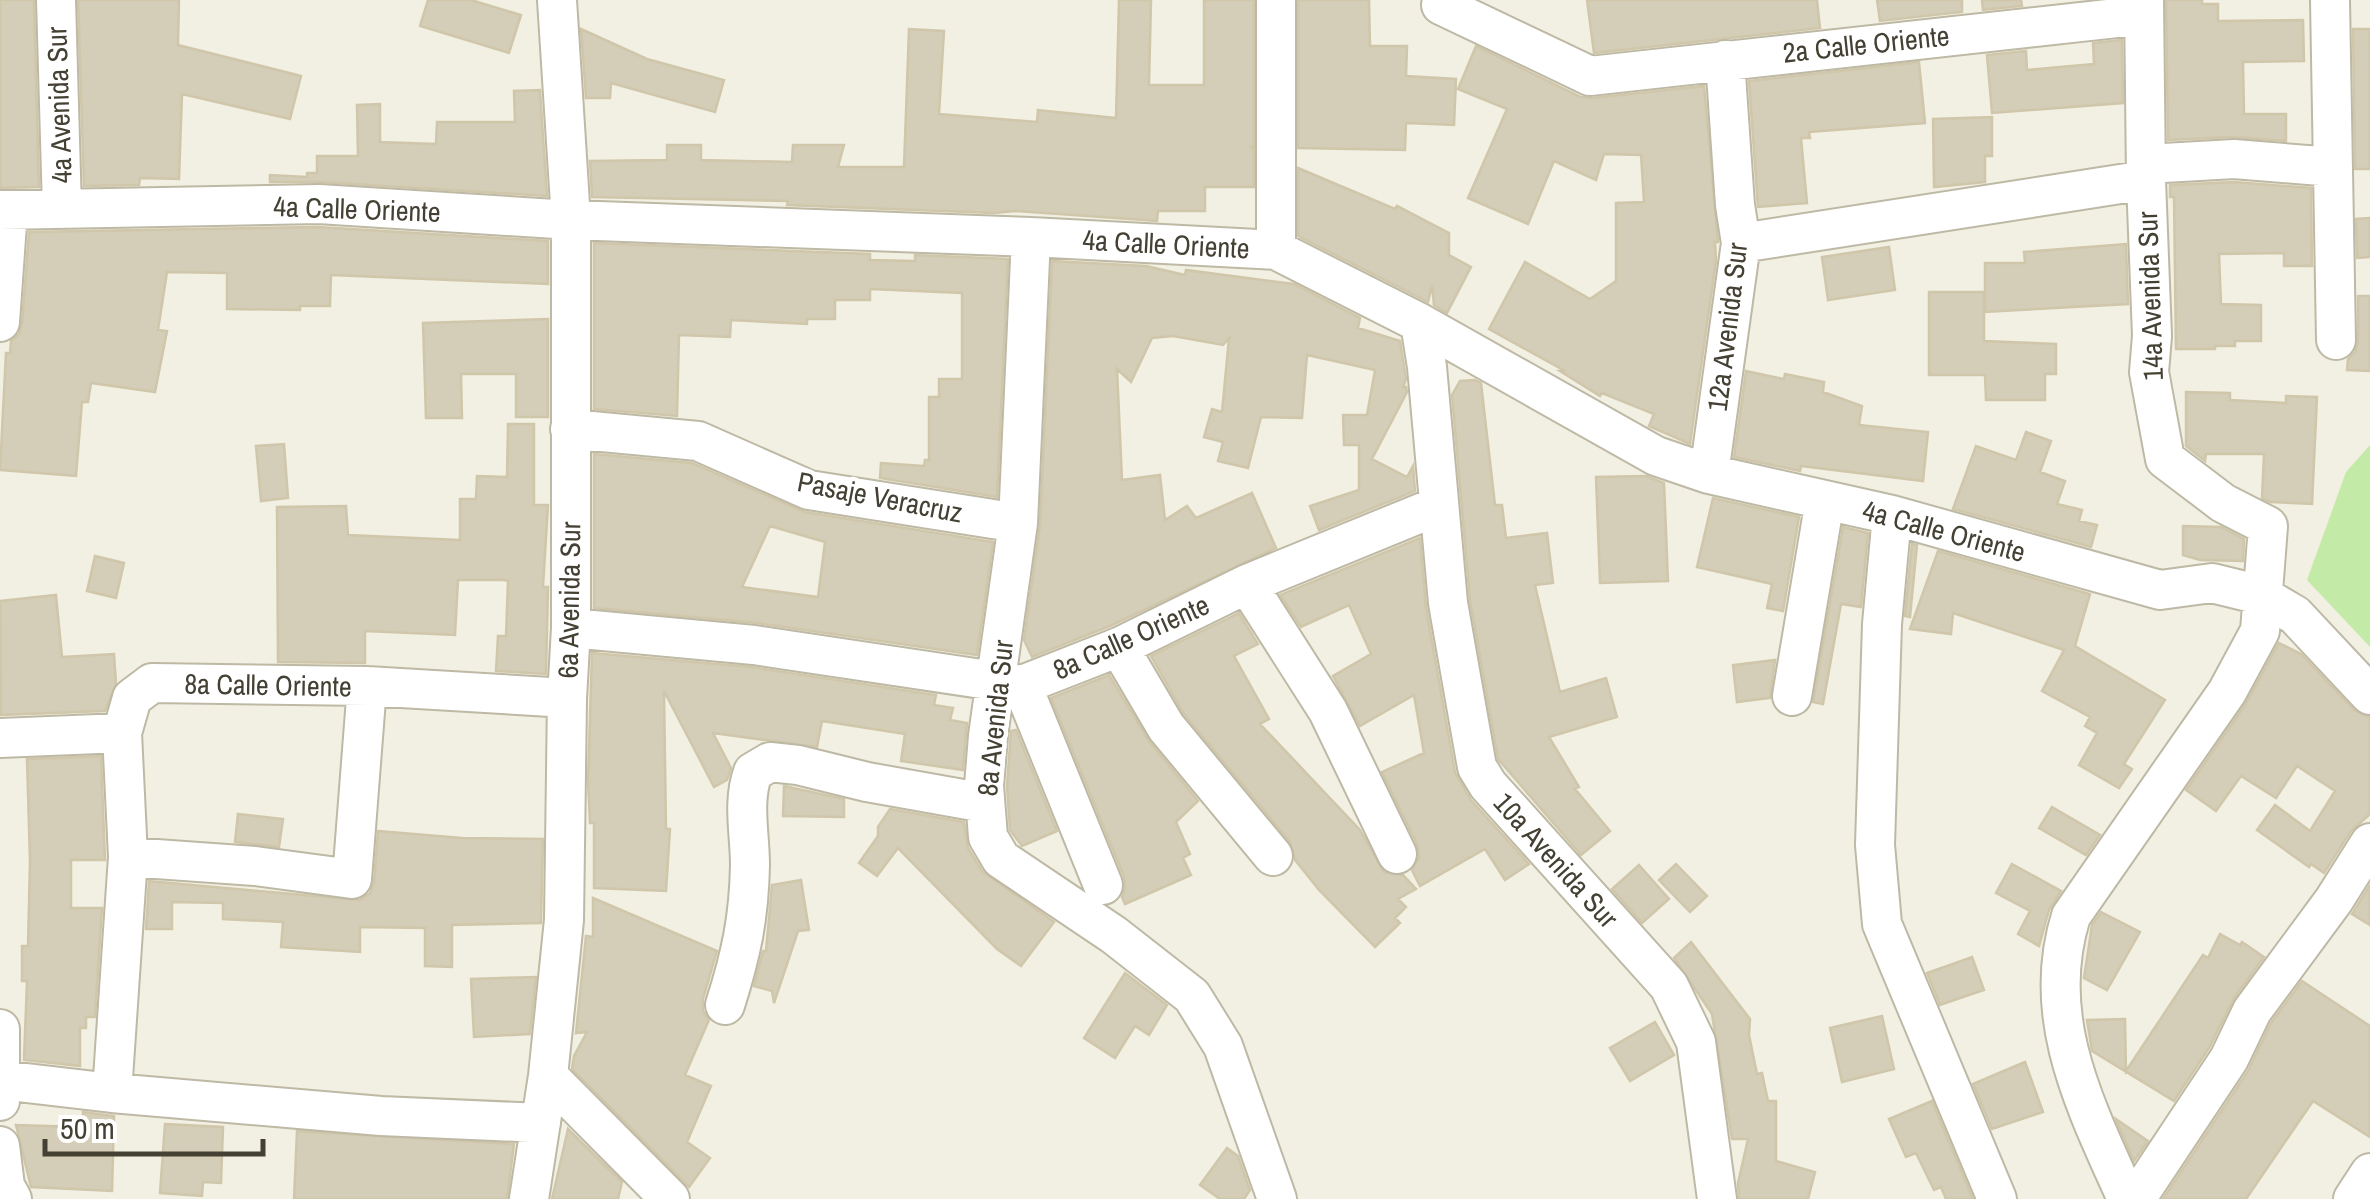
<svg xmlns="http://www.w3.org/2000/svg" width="2370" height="1199" font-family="'Archivo Narrow',sans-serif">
  <rect width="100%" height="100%" fill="#f2f0e3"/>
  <!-- green -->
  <path fill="#c4eaa8" d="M2370,445V647L2307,580L2346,472Z"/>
  <!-- building -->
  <path fill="#d4cdb7" stroke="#d0c6aa" stroke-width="2.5" fill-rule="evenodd" d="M0,0H34L39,187L0,188Z
    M78,0H179L178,45L301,76L290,119L182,94L179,179L140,178L139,185L84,186Z
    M428,0H471L521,15L509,53L420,26Z
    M1119,0H1151L1149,85H1204V0H1254V147H1250L1254,149V187H1205V211H1158L1157,221L1015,211L994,213L787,205L788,201L592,197L590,161L667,160V145H701V160L792,162L793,145H844L838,167H904L909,29L944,31L939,114L1037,122L1038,110L1116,118Z
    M1298,0H1369L1370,46H1407L1406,76L1456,79L1454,125L1406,123L1405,150L1298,148Z
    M1587,0H1817L1820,28L1594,53Z
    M1877,0H1962V12L1880,21Z
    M1982,0H2021L2022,6L1983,10Z
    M2166,0H2202V4H2218V21L2303,20L2304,61L2243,62L2244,114H2286V141L2233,137L2168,140Z
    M581,29L647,59L724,80L715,112L611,83L610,98H586Z
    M2353,29H2370V169H2355Z
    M2122,40L2123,103L1992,113L1987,55L2026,51L2027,70L2094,64L2093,43Z
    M1476,46L1581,97L1592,98L1704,86L1718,242H1715L1716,261L1690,444L1649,426L1654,414L1602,393L1600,396L1560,371H1565L1489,329L1525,262L1590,299L1616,281V203L1644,202L1641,155L1604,154L1596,180L1554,161L1528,224L1468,198L1507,109L1458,89Z
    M1919,62L1925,123L1809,132L1810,138H1801L1807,203L1758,207L1749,81Z
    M540,90L547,196L320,182H270V175L307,177V173H317V156H358L357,105L380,104V142L436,144L437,122H515L514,91Z
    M1992,117V156H1985V182L1934,187L1933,119Z
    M1298,168L1395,209L1397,206L1449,233V255L1471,267L1447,313L1434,305L1432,285L1428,302L1298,236Z
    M2234,182L2311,188L2312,266H2284V253L2219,254L2221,304L2261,305V341H2235V346H2215V349H2176L2174,197H2170V185Z
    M2370,218V257L2357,258L2356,219Z
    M318,227L548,241V284L331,275L330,306H300V310L227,309V273L167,272L158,330L167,331L155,392L91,383L88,402H82L76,476L0,470L6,353H10L11,341L19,334L22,324L29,232Z
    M594,243L870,254V260L915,261V255L1008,259L997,497L880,478L881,463L924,466L925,460H929V397H939V379H962V293L870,289V300H835V319H807V324L731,320L730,337L679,335L677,416L594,409Z
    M2126,244L2128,304L1985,312V263H2025L2024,252Z
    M1889,247L1895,290L1828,300L1822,257Z
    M1052,261L1146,266L1185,275L1186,270L1294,284L1360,318L1358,328L1400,341L1406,379L1403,387H1406L1407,392L1372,459L1407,477L1413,466L1415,491L1319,530L1310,506L1359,490V445H1344L1343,415H1367L1375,370L1307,355L1302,418L1261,417L1248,468L1218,461L1223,442L1204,437L1212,409L1222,412L1229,338L1223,345L1173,336L1152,338L1131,382L1117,369L1122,480L1160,475L1165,520L1187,506L1196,518L1252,493L1276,548L1110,626L1032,657L1024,640L1040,524Z
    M1929,292H1984V341L2056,344V374H2045V400H1986L1985,375H1929Z
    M2358,296H2370V371L2347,370L2348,359L2355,352L2358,341Z
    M548,319V417H516V374H461L462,418H426L423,323Z
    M1746,371L1784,379L1785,374L1824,382L1823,392L1862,406L1859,425L1928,432L1923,481L1801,466L1800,471L1734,457Z
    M1475,380L1481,383L1495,505H1502L1506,538L1547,533L1553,583L1535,585L1560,692L1606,678L1617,717L1549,737L1579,787L1575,789L1610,831L1581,855L1498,759L1470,600L1452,395L1460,381Z
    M2186,392L2230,393V400L2286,403V396L2317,397L2312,504L2270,502L2262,498L2264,454H2206L2205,461L2186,446Z
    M508,424H534V505H548L543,587H548L546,674L496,671L498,636H506L508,581L504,580H458L455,635L365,631V663L278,662L277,507L346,506L348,535L460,540V499H476L477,476L507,477Z
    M2026,432L2051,441L2040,472L2065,481L2057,504L2082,510L2079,521L2097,525L2091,547L1953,509L1976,446L2016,460Z
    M284,444L288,498L261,501L256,446Z
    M594,454L692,463L805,512L993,542L977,655L757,623L594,608ZM770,526L825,542L818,597L742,587Z
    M1646,476L1664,483L1668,581L1600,583L1596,477Z
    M1713,498L1799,517L1783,611L1767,608L1772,584L1697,567Z
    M2183,526L2221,527L2244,539L2243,561L2200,560L2183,555Z
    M1843,527L1868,533L1861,607L1841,604L1823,704L1813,702Z
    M1420,538L1426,607L1455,772L1471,800L1529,864L1505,880L1485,849L1420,886L1412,870L1419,857L1417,844L1382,772L1424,753L1414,695L1360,726L1333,676L1371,654L1349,605L1301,627L1280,595Z
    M1912,544L1917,545L1910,617L1905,616Z
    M1938,551L2090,594L2075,646L2165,700L2124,764L2132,769L2119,788L2079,765L2097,733L2085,726L2090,717L2042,691L2064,650L1953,613L1951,634L1910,629Z
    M95,556L124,563L116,598L87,591Z
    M56,595L62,657L114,654L116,684L105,711L1,715L0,601Z
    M1239,613L1258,644L1234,656L1269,719L1260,724L1360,830L1384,872L1403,875L1416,889L1398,899L1406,907L1395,918L1400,923L1375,947L1319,890L1295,860L1290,842L1184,714L1151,656Z
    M2279,643L2301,654L2354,710L2370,717V814L2351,831L2324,873L2311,864L2309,867L2257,830L2275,805L2310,831L2335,791L2297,766L2276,798L2241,776L2216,811L2186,790L2245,705Z
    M592,653L751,667L936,695L934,705L953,708L950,720L967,723L963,770L901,761L905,734L822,721L817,747L713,733L731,768L727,780L714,787L664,691L666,829H670L666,891L594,888V823H590L588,781Z
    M1775,660L1770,698L1737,702L1733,665Z
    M1109,675L1149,741L1198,801L1176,822L1190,854L1183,858L1191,875L1125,904L1122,897L1125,887L1124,877L1051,698Z
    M1016,730L1057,831L1022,846L1010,830L1007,786L1011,731Z
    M101,756L105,860H71V908H102L95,1017H86V1028H80V1066L24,1060L27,981H22V946H28L30,861L27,759Z
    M784,786L844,799V817L783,816Z
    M2052,807L2100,835L2086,855L2039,828Z
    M890,809L964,822L968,848L982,871L1054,922L1021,966L997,949L898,848L877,876L859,863L878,836V827Z
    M238,814L283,819L279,847L235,842Z
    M378,831L462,838L543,839L541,923L452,925V967L425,966V928L360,927V952L281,947L283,922L223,919V903L172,902V929H146L149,881L360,900L370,893L374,882Z
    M1676,864L1707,896L1690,912L1659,880Z
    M2012,864L2061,891L2049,910L2039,946L2018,934L2030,911L1996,893Z
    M1639,865L1669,899L1642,923L1612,889Z
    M801,880L809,930L798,931L774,1003L772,991L754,986L763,951H766L772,885Z
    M2370,885V925L2352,914Z
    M593,898L717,951L703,999V1011L709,1020L685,1075L711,1086L687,1142L710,1158L689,1187L572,1069L574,1056L587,1032L576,1033L586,936L593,937Z
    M2101,912L2140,932L2107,990L2084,978L2092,925Z
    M2220,934L2240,945L2242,942L2264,957L2234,998L2209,1048L2174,1101L2092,1051L2087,1020L2125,1019L2126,1071L2203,955L2208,958Z
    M1691,942L1750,1019L1749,1035L1757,1074L1762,1073L1768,1101H1776V1161L1815,1172L1808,1199H1739L1738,1183L1748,1139H1732L1712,1014L1674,958Z
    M1972,957L1984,990L1940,1005L1927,973Z
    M1125,973L1167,1005L1149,1035L1135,1026L1115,1058L1084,1038Z
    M536,977L530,1034L474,1037L471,979Z
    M2302,981L2370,1026V1137L2313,1101L2246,1199H2163L2248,1071L2271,1023Z
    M1882,1016L1894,1069L1842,1082L1830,1028Z
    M1655,1022L1674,1055L1630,1081L1610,1048Z
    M2025,1062L2043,1112L1992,1129L1973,1084Z
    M1932,1101L1973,1199H1946L1941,1187L1934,1190L1916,1153L1906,1157L1889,1119Z
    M83,1112L114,1116L112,1191L31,1187L16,1125L83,1127Z
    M2116,1119L2148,1141L2134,1161L2117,1122Z
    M165,1124L223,1127L221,1183L203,1182L202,1196L160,1193Z
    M568,1129L622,1182L618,1199H552Z
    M297,1131L514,1144L507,1199H294Z
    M1227,1148L1238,1156L1250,1190L1244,1199H1220L1200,1185Z"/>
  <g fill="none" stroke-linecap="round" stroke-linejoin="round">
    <!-- minor casing -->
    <g stroke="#beb9a5" stroke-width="42">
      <path id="minor" d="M56,0L62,209
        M2330,0L2336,340
        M1441,5L1590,76L2144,15
        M2146,164L2234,159L2333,167
        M0,210L319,204L571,220L1031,237L1276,250L1420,323L1656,456L1709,474L1892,515L2160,590L2212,583L2261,595L2295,615L2370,695
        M1031,237L1018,523L988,736L984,786L988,837L1001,859L1114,935L1192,996L1223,1046L1277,1199
        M1741,243L2146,180
        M1276,250V0
        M0,322L8,210
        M1420,323L1427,367L1448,603L1477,767L1488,785L1669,986L1696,1042L1717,1199
        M570,429L698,441L809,490L1018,523
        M1709,474L1741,243L1735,205L1725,60
        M1892,515L1882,624L1875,845L1882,924L1997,1199
        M1247,584L1328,711L1397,854
        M571,628L754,645L1022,685L1119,647L1247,584L1438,506
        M1119,647L1166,727L1273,856
        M1022,685L1103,885
        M1792,696L1825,500
        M0,738L122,733L132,698L152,683L367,686L567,698
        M128,857L255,866L352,879L367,686
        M725,1005C741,955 749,918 750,865C750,834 742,802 753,772L770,762L798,765L867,782L985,803
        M0,1029V1101
        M548,1076L670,1199
        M1,1080L112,1093L381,1116L541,1123
        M112,1093L128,857L122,733
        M0,1146L5,1186L12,1199
        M529,1199L548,1076L564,920L567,698L571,628V220L557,0
        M2127,1199C2086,1107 2039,1018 2071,916L2227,692L2260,631L2268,526L2223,503L2165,459L2149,372L2152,336L2146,180L2144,0
        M2136,1199L2229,1059L2252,1011L2334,900L2370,843
        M2353,1199L2370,1173"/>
    </g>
    <!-- minor -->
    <use href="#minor" stroke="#fff" stroke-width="38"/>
  </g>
  <g text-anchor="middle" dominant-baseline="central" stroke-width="9" stroke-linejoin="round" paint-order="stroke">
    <!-- street labels -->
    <g font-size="28" fill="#444033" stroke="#fff">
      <text transform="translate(1866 44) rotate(-6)">2a Calle Oriente</text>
      <text transform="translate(59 105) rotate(-92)">4a Avenida Sur</text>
      <text transform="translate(357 209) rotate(2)">4a Calle Oriente</text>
      <text transform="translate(1166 244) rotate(3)">4a Calle Oriente</text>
      <text transform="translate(2150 296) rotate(-92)">14a Avenida Sur</text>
      <text transform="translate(1727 327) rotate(-83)">12a Avenida Sur</text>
      <text transform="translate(880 497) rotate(11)">Pasaje Veracruz</text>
      <text transform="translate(1944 531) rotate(15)">4a Calle Oriente</text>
      <text transform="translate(569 600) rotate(-89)">6a Avenida Sur</text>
      <text transform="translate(1131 637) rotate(-24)">8a Calle Oriente</text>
      <text transform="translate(268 685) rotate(1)">8a Calle Oriente</text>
      <text transform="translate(995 718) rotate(-84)">8a Avenida Sur</text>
      <text transform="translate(1556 860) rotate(48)">10a Avenida Sur</text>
    </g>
  </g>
  <!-- scale -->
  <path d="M45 1139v15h218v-15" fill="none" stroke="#444033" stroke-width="5"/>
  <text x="60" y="1139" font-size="30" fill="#444033" stroke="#ffffff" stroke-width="8" paint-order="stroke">50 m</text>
</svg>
